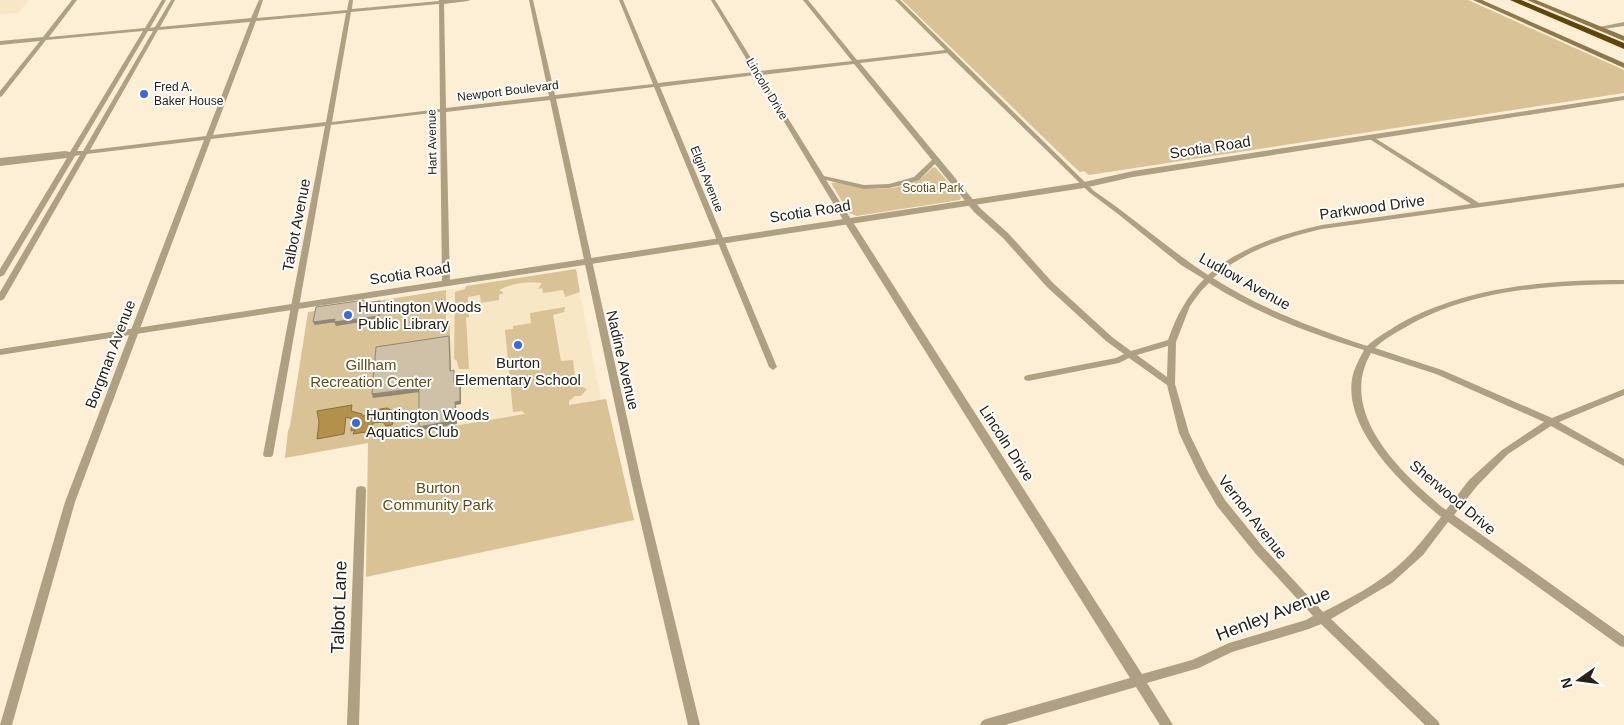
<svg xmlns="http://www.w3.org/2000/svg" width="1624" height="725" font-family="Helvetica,sans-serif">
  <rect width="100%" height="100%" fill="#fdefd5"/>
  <!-- built -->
  <path fill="#f8e7c5" d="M0,0H29L18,13L0,14Z
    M575,270L601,400L448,428L446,290Z"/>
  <!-- green -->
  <path fill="#d8c296" d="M902,0H1468L1624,70V93L1089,175L1084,171L1080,172L1071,164Z
    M935,167L961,197L960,200L857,216L849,213L831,183C839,181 849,186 858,187C883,191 915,189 932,168Z
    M576,269L580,292L565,297L563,290L543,293L542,288L538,289L542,283C527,281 513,283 499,290L504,293L499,295V300L481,303L480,295L468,297L469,317L466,318L469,369H459L457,361L454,359L455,292L465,289L466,286Z
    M446,290V324L450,323V338H447L448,427L525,414L522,411L513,412L505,330L513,329V326L531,323L530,313L565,307L564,312L553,315L561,361L573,360C575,372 573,385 587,389L581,396H575L569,401V405L606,399L634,520L366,577L368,443L285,458L288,431L290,426L308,312Z"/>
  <!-- water -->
  <path fill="#b3914a" stroke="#89703b" d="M352,405L351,411L362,414V416L379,414L380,409L387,408L397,413L391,418L393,422L392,425L386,426L383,422L373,423L372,431L353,434L355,430L351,431L352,419L346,417L344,434L317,439L319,422L317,411Z"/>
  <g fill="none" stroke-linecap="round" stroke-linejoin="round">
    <!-- minor -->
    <path fill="#afa083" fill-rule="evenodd" d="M72,0H77L49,37L145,28L162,0H166L150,28L155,27L171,0H175L160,27L251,18L259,0H263L257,18L347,10L349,0H353L352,9L439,1V0H470L468,1L444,4L446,108L549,96L529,0H533L555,95L653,84L619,0H623L658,83L754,72L711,0H715L759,71L852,61L803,0H808L857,60L945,50L895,0H900L1094,191C1133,217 1168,249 1208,275C1240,247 1281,234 1322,225L1471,204L1368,138V136L1370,135L1479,203L1624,183V187L1322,229C1283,238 1244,251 1213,278C1261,309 1314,328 1367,346C1377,337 1388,331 1399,324C1467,286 1547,280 1624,280V284C1550,285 1472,289 1406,327C1395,333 1384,339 1375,348L1442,370L1552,418L1624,389V395L1559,422L1624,459V466L1551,426L1508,454L1477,486L1454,515L1624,636V647L1620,646L1448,522L1423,555L1392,583L1331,619L1438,721L1440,725H1425L1321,624L1309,629L1232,652L1199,668L1147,683L1173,725H1160L1136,687L1005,725H980L982,721L986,719L1130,678L848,228L756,75L660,87L777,367L773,370L769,367L654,87L556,99L642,485L700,725H688L632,485L550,100L446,112L450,283L446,285L442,283L440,112L331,125L273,455L271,457H265L263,455L325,126L211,139L75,502L12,725H0L65,502L204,140L87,154L4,299L0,301V292L80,155L75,156L4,275L0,277V269L67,158L0,166V162L9,161L0,162V158L65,151L70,152L143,31L46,40L2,96L0,97V91L40,41L0,45V41L43,37ZM439,4L440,109L332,122L351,12ZM346,13L326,122L213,135L256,21ZM250,22L206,136L90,150L158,30ZM148,31H153L83,151H77ZM947,53L1090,193L1118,214L1181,265L1204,279C1186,297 1176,317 1168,340L1131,351L1112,337L1053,283L1009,234L980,208L860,63ZM854,64L932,160L914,177L889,184L864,185L824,176L761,75ZM935,164L974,212L1003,238L1047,287L1106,341L1124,354L1116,358L1028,375L1025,376L1024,378L1025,380L1028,381L1119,363L1129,358L1167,385L1179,433L1198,473L1217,506L1255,553L1313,616L1306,620L1229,643L1192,660L1142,674L826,180L864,189L889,188L907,184L919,180ZM1209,283C1257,314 1310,333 1364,350C1359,360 1354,368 1352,379C1344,431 1405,487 1441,517C1428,533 1416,550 1400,564C1378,584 1349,599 1323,612L1263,547L1225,500L1208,472L1189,433L1175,384L1176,342L1190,306L1201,291ZM1168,346L1167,377L1137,355ZM1371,353L1436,374L1544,422L1502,450L1469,480L1446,510C1403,475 1336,413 1371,353Z
      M1624,22V26L1597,30L1594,28Z
      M361,486L365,487L366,490L359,725H347L356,490L357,487Z"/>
    <!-- tertiary -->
    <path fill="#afa083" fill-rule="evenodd" d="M1624,96V100L1133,177L1084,188L0,355V349L1084,182L1133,171Z"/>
    <!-- secondary -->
    <path fill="#8f794c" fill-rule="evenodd" d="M1473,0H1482L1624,63V68Z
      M1527,0H1536L1624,36V41Z"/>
    <!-- motorway -->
    <path fill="#5e460a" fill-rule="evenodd" d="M1510,0H1521L1624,43V49Z"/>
  </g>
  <!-- shaded-wall -->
  <path fill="#908775" d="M380,301L381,304L380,319L336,326L334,322Z
    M335,319L336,322L315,325L313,322Z
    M449,336L450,340L451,375L450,371Z
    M460,382L461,385V404L456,405L457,424L420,430L419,427L455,402Z
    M419,388L420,392L373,398L372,394Z"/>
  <!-- building -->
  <path fill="#cec1a7" stroke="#908775" d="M364,300L365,303L380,301L379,316L334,322L335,319L313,322L316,307Z
    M449,336L450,371L454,370V383L460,382V401L455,402L456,420L419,427V388L372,394L376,347Z"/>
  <!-- markers -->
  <g fill="#3a69da" stroke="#fff" stroke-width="2">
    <circle cx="144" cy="94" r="5"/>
    <circle cx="348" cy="315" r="5"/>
    <circle cx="518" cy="345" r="5"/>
    <circle cx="356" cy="423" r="5"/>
  </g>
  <g text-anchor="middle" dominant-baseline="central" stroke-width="4" stroke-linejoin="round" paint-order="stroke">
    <!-- far-poi labels -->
    <g font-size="12" fill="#272218" stroke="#fff" text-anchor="start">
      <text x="154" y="87">Fred A.<tspan x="154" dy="14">Baker House</tspan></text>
    </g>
    <!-- far-street labels -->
    <g font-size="12" fill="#272218" stroke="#fff">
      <text transform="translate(767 89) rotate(59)">Lincoln Drive</text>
      <text transform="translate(508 91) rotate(-7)">Newport Boulevard</text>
      <text transform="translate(432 142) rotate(-91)">Hart Avenue</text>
      <text transform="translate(707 179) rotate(68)">Elgin Avenue</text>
    </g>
    <!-- far-park labels -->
    <g font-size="12" fill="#644c15" stroke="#fff">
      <text x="933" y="188">Scotia Park</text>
    </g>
    <!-- street labels -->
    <g font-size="15" fill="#272218" stroke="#fff">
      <text transform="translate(1210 147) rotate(-9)">Scotia Road</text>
      <text transform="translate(1372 207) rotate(-8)">Parkwood Drive</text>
      <text transform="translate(810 211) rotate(-9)">Scotia Road</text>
      <text transform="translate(296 225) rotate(-79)">Talbot Avenue</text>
      <text transform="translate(410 273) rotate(-9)">Scotia Road</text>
      <text transform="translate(1245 281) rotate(29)">Ludlow Avenue</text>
      <text transform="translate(110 354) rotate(-69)">Borgman Avenue</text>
      <text transform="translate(623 360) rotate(77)">Nadine Avenue</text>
      <text transform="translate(1007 443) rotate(57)">Lincoln Drive</text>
      <text transform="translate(1453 497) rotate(40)">Sherwood Drive</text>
      <text transform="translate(1253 517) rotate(52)">Vernon Avenue</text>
    </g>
    <!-- poi labels -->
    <g font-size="15" fill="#272218" stroke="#fff" text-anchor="start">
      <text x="358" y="306">Huntington Woods<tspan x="358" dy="17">Public Library</tspan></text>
      <text x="518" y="362" text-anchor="middle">Burton<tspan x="518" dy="17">Elementary School</tspan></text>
      <text x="366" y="414">Huntington Woods<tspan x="366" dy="17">Aquatics Club</tspan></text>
    </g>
    <!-- park labels -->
    <g font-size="15" fill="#644c15" stroke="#fff">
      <text x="371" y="364">Gillham<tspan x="371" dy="17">Recreation Center</tspan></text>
      <text x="438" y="487">Burton<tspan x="438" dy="17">Community Park</tspan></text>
    </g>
    <!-- near-street labels -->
    <g font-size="18" fill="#272218" stroke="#fff">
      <text transform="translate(339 607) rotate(-88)">Talbot Lane</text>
      <text transform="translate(1273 614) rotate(-21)">Henley Avenue</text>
    </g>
  </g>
  <!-- north arrow -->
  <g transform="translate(1579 680) rotate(256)" stroke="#ffffff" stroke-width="4" paint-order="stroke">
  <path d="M0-4L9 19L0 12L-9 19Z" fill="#272218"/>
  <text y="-8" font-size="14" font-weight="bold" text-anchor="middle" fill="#272218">N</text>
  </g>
</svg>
